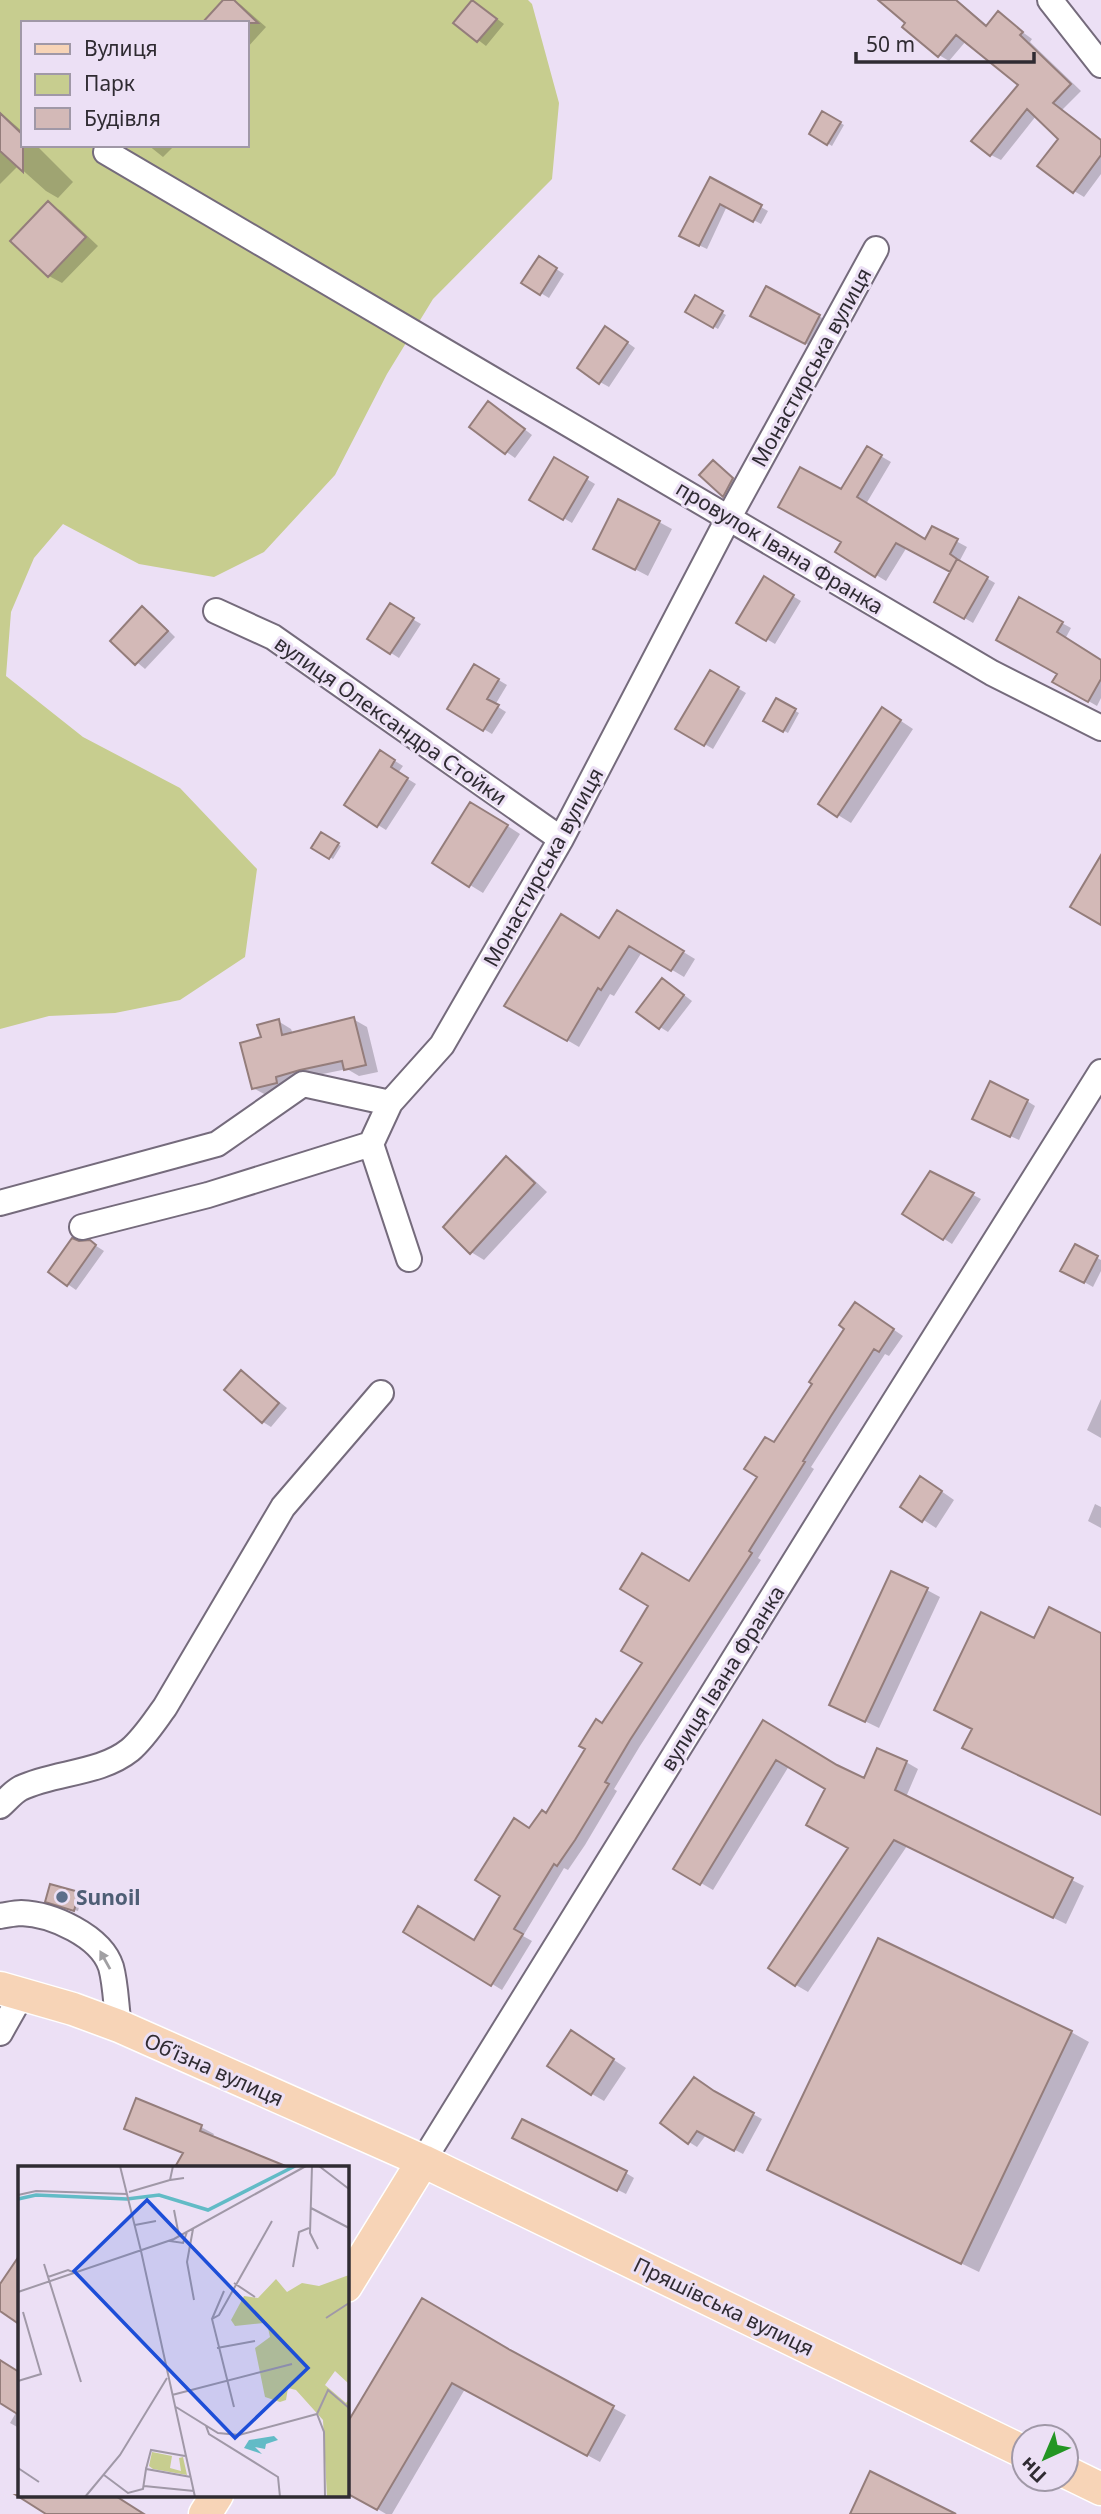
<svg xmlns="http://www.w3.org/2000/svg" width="1101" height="2514" font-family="'Noto Sans',sans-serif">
  <rect width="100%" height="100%" fill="#ece0f5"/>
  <!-- green -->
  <path fill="#c7cd8f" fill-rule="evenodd" d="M0,0H528L532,4L559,103L552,179L433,299L387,374L335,475L264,552L214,577L139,564L63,524L34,558L11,612L6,676L83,737L180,788L257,869L245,957L180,1000L115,1013L49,1016L0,1029ZM23,23H247V145H23Z"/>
  <!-- shadow -->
  <path fill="#0003" d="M226,0H233L241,5L266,27L247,48V23Z
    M881,0H957L988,26L998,14L1032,39L1030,42L1081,91L1062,110L1101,140V174L1084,197L1074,191L1060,139L1036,116L1001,160L991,155L1020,84L966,41L949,61L939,55L908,22Z
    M473,1L504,24L486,46L456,23Z
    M0,112L23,132V145H36L73,182L58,198L46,191L18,166L0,184Z
    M823,113L844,125L832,146L811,133Z
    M148,145H175L163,157Z
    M711,180L768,211L761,224L727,206L707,249L688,240Z
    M48,204L61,211L98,246L62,283L49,276Z
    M539,258L564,274L549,298L524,283Z
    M766,289L828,321L814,348L761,320Z
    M695,297L726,315L718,329L687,311Z
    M614,333L635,348L609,387L600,382Z
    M497,408L532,435L515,458L471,427Z
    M867,448L891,462L866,504L926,541L932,528L967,547L959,562L995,583L973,623L936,601L952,572L907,547L886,581L837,551L843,542L841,491Z
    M555,460L595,484L572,523L531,499Z
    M713,462L741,484L732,500L702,475Z
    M659,522L672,529L648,576L608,555Z
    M764,579L801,601L775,644L738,622Z
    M1020,600L1071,628L1065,639L1101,661V698L1097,706L1054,681L1059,673Z
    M390,606L421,624L399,658L369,639Z
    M143,609L151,613L175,637L145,669L112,641Z
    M475,666L507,685L495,705L506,712L492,734L450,709Z
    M710,672L746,693L713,749L677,728Z
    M776,700L799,713L788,733L765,720Z
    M895,717L913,729L851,823L820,804Z
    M381,752L403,766L398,773L416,784L386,830L378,825Z
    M484,811L520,834L483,893L434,863Z
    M321,834L341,846L333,859L313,847Z
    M617,912L695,959L684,977L642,952L614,996L610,994L579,1047L507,1005L600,940Z
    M671,985L692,1001L668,1032L660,1027Z
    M353,1019L367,1027L378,1072L359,1076L347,1069L313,1076L266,1095L253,1088L263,1039L278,1021L291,1029L293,1034Z
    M1027,1101L1035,1106L1019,1140L982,1123Z
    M506,1158L519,1166L547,1192L484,1260L471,1252Z
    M931,1173L981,1199L952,1244L905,1213Z
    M90,1242L104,1251L76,1290L50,1272L78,1243Z
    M1075,1246L1101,1260V1271L1093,1287L1063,1270Z
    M865,1310L903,1336L889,1356L885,1354L840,1422L811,1467L814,1469L758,1558L761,1560L640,1746L614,1789L617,1791L585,1845L568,1870L564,1868L523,1936L532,1941L502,1990L405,1931L475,1942L503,1895L530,1830L547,1815L603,1725L695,1587L760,1477L775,1444Z
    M242,1372L287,1408L271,1427L263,1422Z
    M1101,1399V1438L1087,1430Z
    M934,1486L954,1500L936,1528L902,1506Z
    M1095,1504L1101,1507V1528L1088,1521Z
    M927,1590L940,1597L879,1728L844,1711Z
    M763,1723L839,1768L865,1780L906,1762L918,1769L906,1797L1084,1886L1066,1924L907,1846L808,1992L796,1985L771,1968L850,1847L827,1789L789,1766L713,1890L675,1868Z
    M52,1886L82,1896L78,1911L51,1903Z
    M1071,2032L1089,2042L979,2272L769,2170Z
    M584,2040L626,2068L604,2101L592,2094Z
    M721,2097L762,2119L743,2154L706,2135L697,2147L689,2142Z
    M201,2127L214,2134L212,2138L285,2168H177L184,2154L126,2128Z
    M523,2142L626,2173L634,2178L626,2194Z
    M513,2354L626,2415L600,2462L465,2389L392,2514H386L346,2490V2429Z
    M5,2365L19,2373V2428L10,2423L17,2411L0,2401V2373Z"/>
  <!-- building -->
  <path fill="#d3b9b7" stroke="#947d7b" stroke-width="2" d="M223,0H234L258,23H202Z
    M472,0L497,19L477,42L453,23Z
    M878,0H956L986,26L998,11L1023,32L1020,35L1071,84L1053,103L1101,140V155L1073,193L1037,166L1058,139L1027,109L990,156L971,141L1018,85L956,35L938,57L902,27L905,23Z
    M822,111L841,122L827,145L809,134Z
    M0,113L23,135V172L0,151Z
    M710,177L762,205L753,222L720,204L699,246L679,236Z
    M48,201L86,237L48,277L10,241Z
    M539,256L557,268L540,295L521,283Z
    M766,286L820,315L805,344L750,316Z
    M695,295L723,311L713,328L685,312Z
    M605,326L628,342L599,384L577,368Z
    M488,401L525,429L505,454L469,427Z
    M867,446L882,455L857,497L925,539L932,526L958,539L950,554L957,559L950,572L896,543L875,577L835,552L841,542L778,507L800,467L841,489Z
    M554,457L588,477L563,520L529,500Z
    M713,460L733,478L723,497L699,475Z
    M618,499L660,521L635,570L593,549Z
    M957,559L988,577L964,619L934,602Z
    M764,576L794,595L766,641L736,623Z
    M1019,597L1063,622L1057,632L1101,660V679L1088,702L1052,682L1057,674L996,640Z
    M390,603L414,618L390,654L367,639Z
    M142,606L168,631L135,665L110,641Z
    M474,664L499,679L487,699L499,705L483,731L447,709Z
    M710,670L739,687L704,746L675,729Z
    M776,698L796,709L783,732L763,721Z
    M882,707L901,720L837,817L818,804Z
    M380,750L395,760L391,767L408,778L377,827L344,805Z
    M470,802L508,825L469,887L432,863Z
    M321,832L339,843L329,859L311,848Z
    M1101,855V925L1070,907Z
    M617,910L684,951L671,971L629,946L601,990L598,988L567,1041L504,1006L561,914L599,938Z
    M662,978L684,995L659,1029L636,1012Z
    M354,1017L366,1065L344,1070L342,1061L300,1070L276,1077L277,1083L252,1089L240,1043L261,1037L257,1025L279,1019L282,1035Z
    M990,1081L1028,1100L1010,1137L972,1119Z
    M506,1156L535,1183L470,1254L443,1227Z
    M930,1171L974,1193L943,1240L902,1214Z
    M72,1238L79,1241L90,1240L96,1245L67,1286L48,1272Z
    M1075,1244L1098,1256L1084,1283L1060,1271Z
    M855,1302L894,1329L879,1352L874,1349L831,1416L803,1461L805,1462L749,1551L752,1553L630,1740L605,1782L609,1784L575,1840L557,1866L554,1864L514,1929L523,1934L491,1986L403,1932L418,1906L474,1940L500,1896L475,1880L514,1818L529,1828L542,1810L546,1813L585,1749L579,1746L596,1719L602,1723L642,1663L621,1651L648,1606L620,1589L642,1553L689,1581L757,1477L744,1469L765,1437L774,1442L812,1384L809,1382L844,1329L839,1325Z
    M241,1370L279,1403L262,1423L224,1390Z
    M920,1476L942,1491L922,1522L900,1507Z
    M891,1571L928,1588L865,1722L829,1705Z
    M1049,1607L1101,1633V1815L962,1748L972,1729L934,1710L981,1612L1034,1638Z
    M763,1720L837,1765L864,1778L877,1748L907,1761L895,1790L1073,1878L1053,1918L894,1840L795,1986L768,1968L848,1848L806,1825L825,1789L776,1760L700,1885L673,1869Z
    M50,1884L79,1892L74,1911L45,1902Z
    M878,1938L1072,2031L961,2264L767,2170Z
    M571,2030L614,2059L591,2095L547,2066Z
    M694,2077L714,2091L754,2113L734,2151L697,2131L688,2144L660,2123Z
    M136,2098L202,2125L200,2131L288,2167H175L183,2153L124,2129Z
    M522,2119L627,2171L617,2191L512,2138Z
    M19,2256V2324L0,2311V2284Z
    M422,2298L510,2350L614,2406L587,2456L452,2383L377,2510L346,2493V2425Z
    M0,2360L19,2372V2415L0,2403Z
    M870,2471L956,2514H850Z
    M16,2495H114L144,2514H46Z"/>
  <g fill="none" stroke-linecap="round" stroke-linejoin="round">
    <!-- minor casing -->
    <g stroke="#756b7c" stroke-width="28">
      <path id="minor" d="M1050,0L1101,65
        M106,152L992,673L1101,728
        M216,611L273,637L561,839
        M371,1144L409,1259
        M0,1203L217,1144L303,1084L390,1103L442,1045L561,839L729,517L876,249
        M82,1227L208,1195L371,1144L390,1103
        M0,1806C7,1800 13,1792 21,1788C55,1772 100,1774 130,1750C144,1738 154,1722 165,1707L283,1507L381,1393
        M0,1916C7,1915 15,1913 21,1913C52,1914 101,1936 111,1967C116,1985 116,2008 119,2026
        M0,2033L22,1994
        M423,2161L835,1496L1101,1072"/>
    </g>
    <!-- major casing -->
    <g stroke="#fff" stroke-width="35">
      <path id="major" d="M0,1988L73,2009L119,2026L423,2161L1024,2452
        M346,2286L423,2161
        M1066,2472L1101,2489
        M205,2514L217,2495"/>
    </g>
    <!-- minor -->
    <use href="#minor" stroke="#fff" stroke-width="24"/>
    <!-- major -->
    <use href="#major" stroke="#f7d4b7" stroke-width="32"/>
  </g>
  <!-- one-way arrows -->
  <defs><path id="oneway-solid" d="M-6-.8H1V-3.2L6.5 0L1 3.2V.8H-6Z" transform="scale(1.75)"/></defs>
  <use fill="#a1a0a3" href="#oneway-solid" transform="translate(105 1960) rotate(-119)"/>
  <!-- markers -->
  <circle fill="#5c6f8a" stroke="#ece0f5" stroke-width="2.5" cx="62" cy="1897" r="7"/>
  <g text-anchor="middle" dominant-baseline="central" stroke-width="6" stroke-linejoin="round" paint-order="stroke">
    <!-- street labels -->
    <g font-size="21" fill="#2f2b32" stroke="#ece0f5">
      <text transform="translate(811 367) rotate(-61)">Монастирська вулиця</text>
      <text transform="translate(780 547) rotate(31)">провулок Івана Франка</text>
      <text transform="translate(391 720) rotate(35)">вулиця Олександра Стойки</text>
      <text transform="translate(543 867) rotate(-61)">Монастирська вулиця</text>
      <text transform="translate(722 1678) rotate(-58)">вулиця Івана Франка</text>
      <text transform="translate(214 2069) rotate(24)">Обʼїзна вулиця</text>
      <text transform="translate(724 2306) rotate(26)">Пряшівська вулиця</text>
    </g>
    <!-- service labels -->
    <g font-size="21" font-weight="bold" fill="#4e5e75" stroke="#ece0f5" text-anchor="start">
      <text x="76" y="1897">Sunoil</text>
    </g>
  </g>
  <!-- overview -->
  <g transform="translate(18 2166)">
    <rect width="331" height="331" fill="#ece0f5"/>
    <path d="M331,109V218L317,205L307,219L328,237L331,233V331H309L305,254L278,224L270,222L268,234L262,236L247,231L237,182L252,171L250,162L246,157L217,160L213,154L226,130L240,132L258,113L269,126L284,117L301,120ZM134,286L154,290L152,302L163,305L161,292L165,291L169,309L135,303L131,300Z" fill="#c7cd8f"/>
    <path d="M256,270L260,274L248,278L247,283L237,281L244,288L226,282L231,274Z" fill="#62bbc6"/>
    <path fill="none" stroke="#62bbc6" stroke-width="3.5" d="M0,33L18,29L109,33L141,29L190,44L277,0"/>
    <path fill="none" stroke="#a098a7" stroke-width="2" d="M102,0L123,85M155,0L152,14L166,12M294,0L292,67L300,83M301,0L331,23M111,26L152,14M0,29L18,25L109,28M293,42L331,62M156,44L161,70M117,59L138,55M175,63L169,96L176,134M152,75L165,77L169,66M123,85L177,331M26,98L63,216M275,101L281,66L291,62M30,111L50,104L57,107M216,117L237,131M0,126L156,73L288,0M308,152L331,137M194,153L206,125M199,182L237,175M0,215L23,208L5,146M154,229L274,198M158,241L200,267L221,269L299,248L306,266L307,331M216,241L194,153L201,149L254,55M299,248L310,224L331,242M188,260L191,268L260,311L262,331M0,302L21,316M128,303L133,284L167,290M86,309L110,327L125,323L128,303L173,311M126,320L176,325M67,331L102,289L149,212"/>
    <path fill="#1d4ed8" fill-opacity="0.15" stroke="#1d4ed8" stroke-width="3.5" d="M129,34L290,202L217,272L56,105Z"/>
    <rect width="331" height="331" fill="none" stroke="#2f2b32" stroke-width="3.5"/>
  </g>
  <!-- legend -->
  <rect x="21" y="21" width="228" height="126" fill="#ece0f5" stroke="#a098a7" stroke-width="2"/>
  <rect x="35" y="44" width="35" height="10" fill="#f7d4b7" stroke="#a098a7" stroke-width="2"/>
  <text x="84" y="56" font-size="21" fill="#2f2b32">Вулиця</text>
  <rect x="35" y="74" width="35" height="21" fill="#c7cd8f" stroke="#a098a7" stroke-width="2"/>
  <text x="84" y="91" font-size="21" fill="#2f2b32">Парк</text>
  <rect x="35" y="108" width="35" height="21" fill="#d3b9b7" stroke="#a098a7" stroke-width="2"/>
  <text x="84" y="126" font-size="21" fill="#2f2b32">Будівля</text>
  <!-- north arrow -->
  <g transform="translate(1045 2458) rotate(224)"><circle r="33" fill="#ece0f5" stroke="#a098a7" stroke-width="2"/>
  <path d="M0-5L12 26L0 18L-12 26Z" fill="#239523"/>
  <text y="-10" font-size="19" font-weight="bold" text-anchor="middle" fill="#2f2b32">Пн</text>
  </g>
  <!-- scale -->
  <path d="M856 52v10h178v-10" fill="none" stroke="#2f2b32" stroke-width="3.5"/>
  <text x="866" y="52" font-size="21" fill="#2f2b32" stroke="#ece0f5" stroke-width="5" paint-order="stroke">50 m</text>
</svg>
